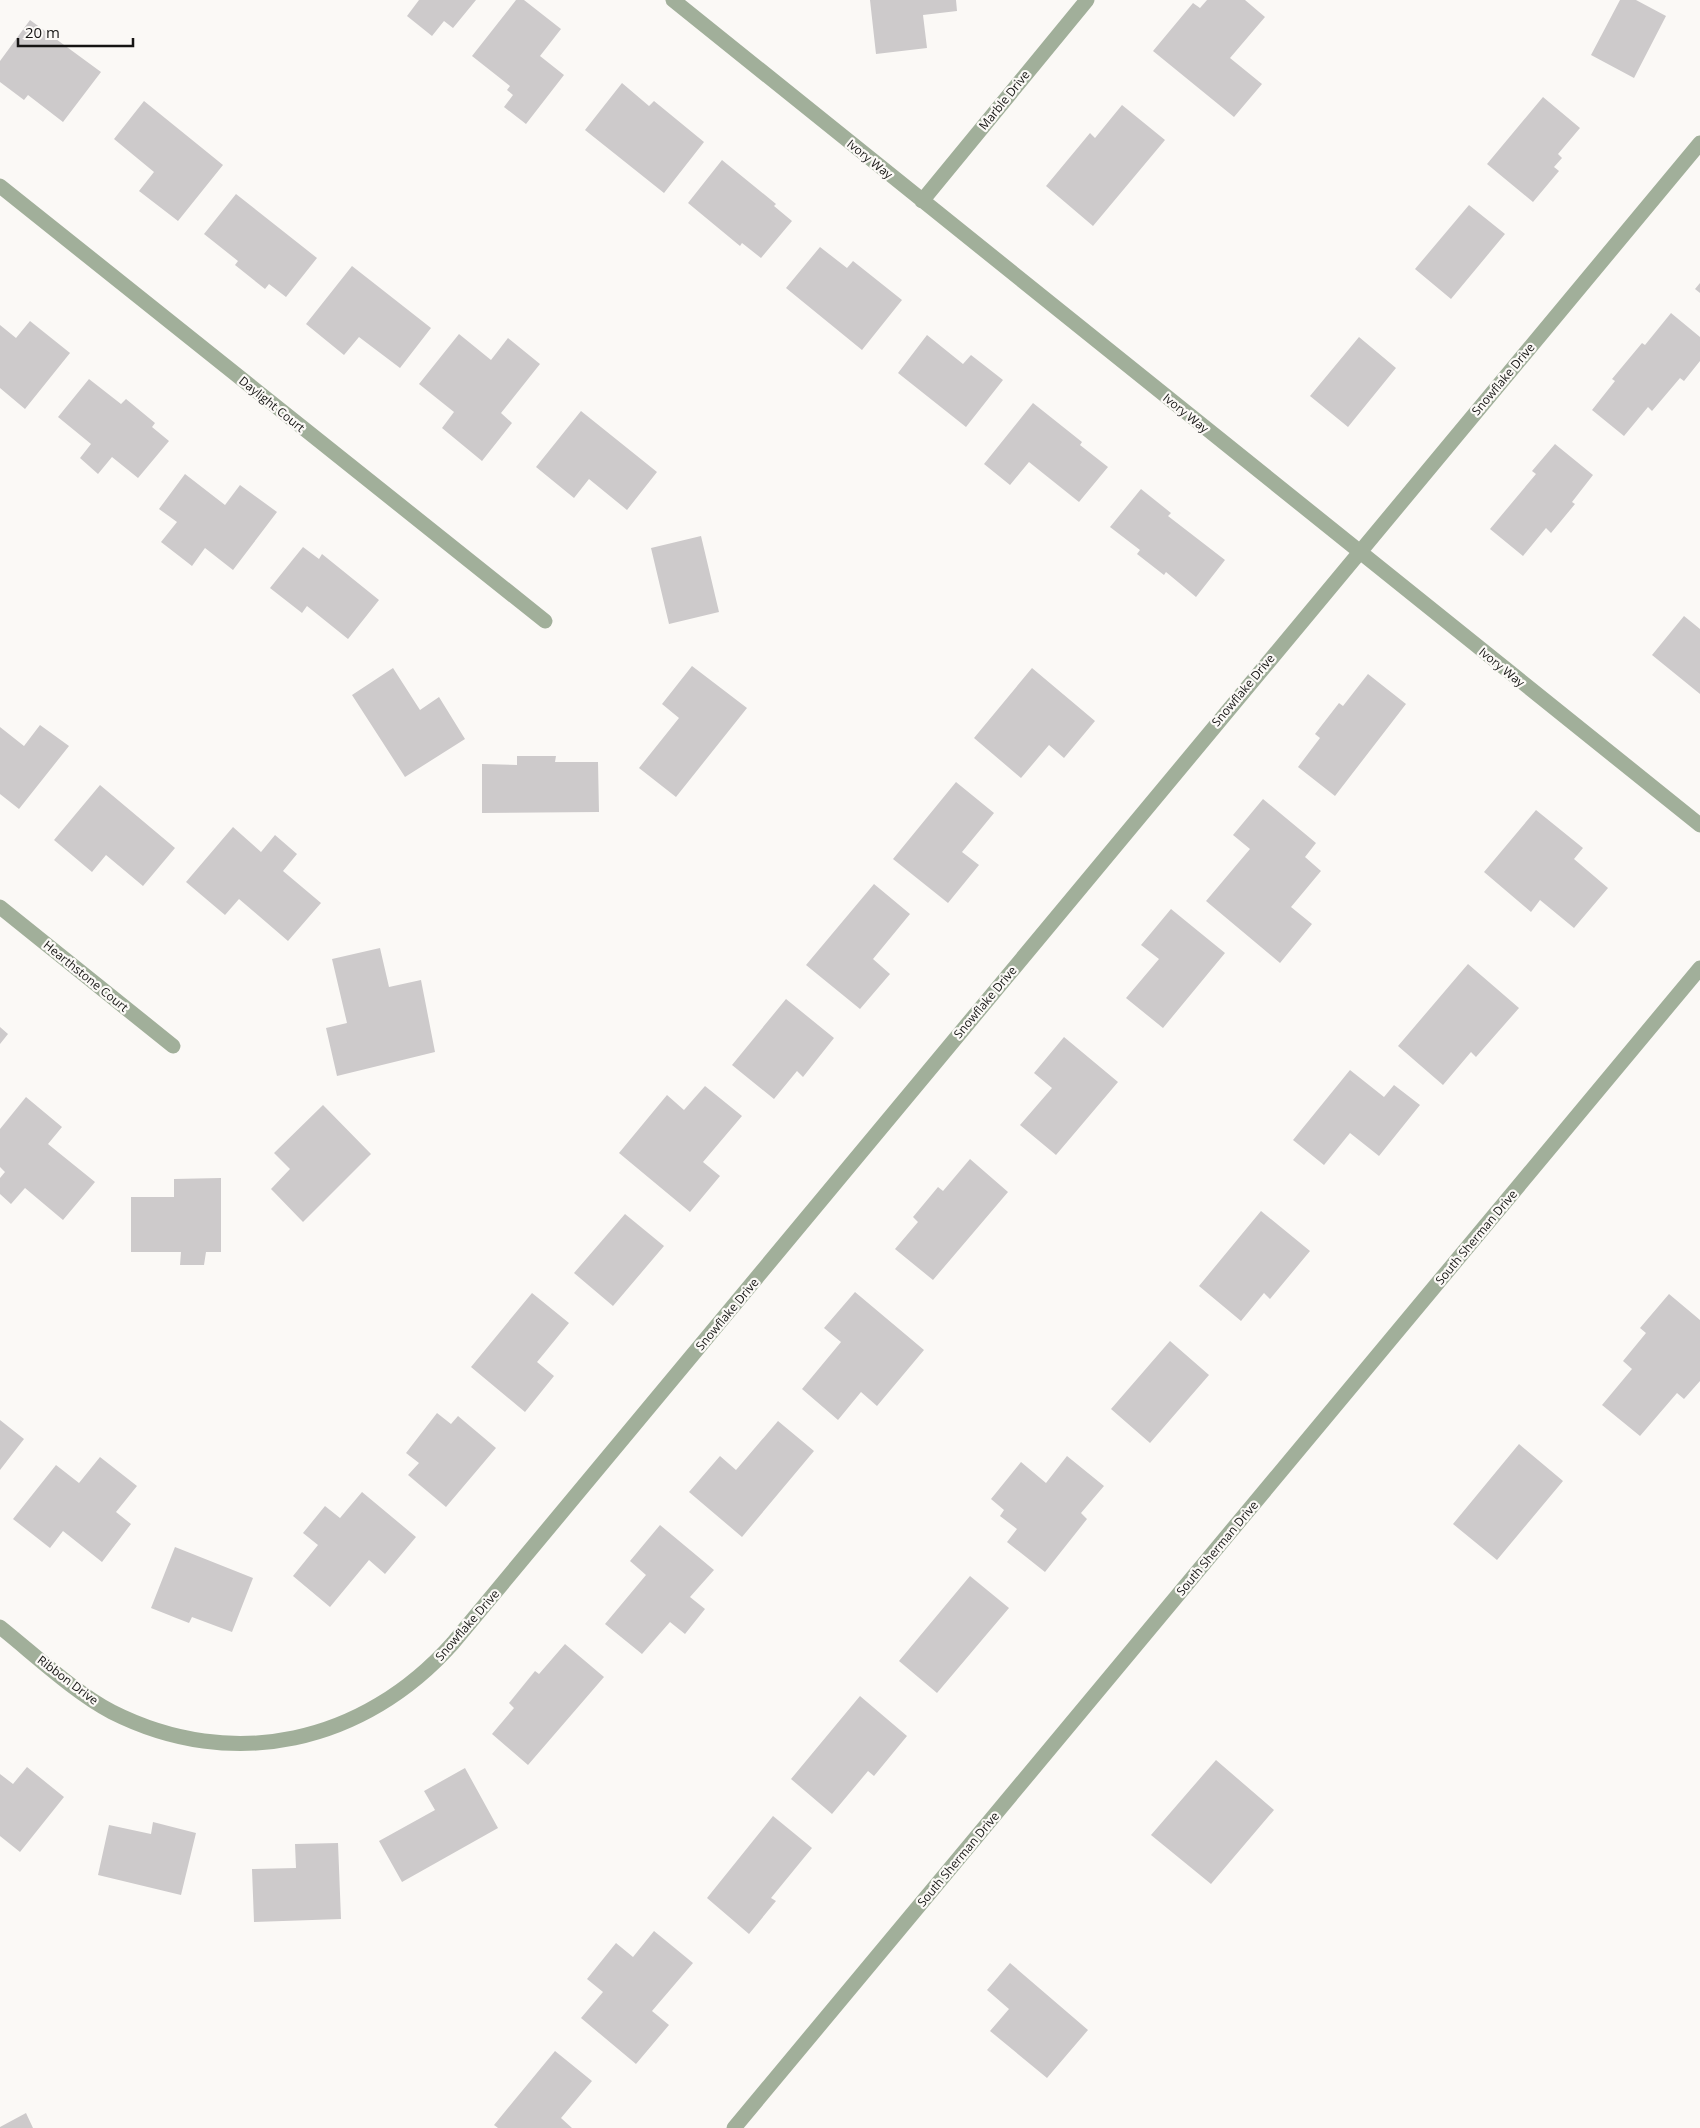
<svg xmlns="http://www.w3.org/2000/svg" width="1700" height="2128" font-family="'Open Sans',sans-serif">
  <rect width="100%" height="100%" fill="#fbf9f6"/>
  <!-- building -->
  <path fill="#cdcacb" d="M419,0H476L453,28L444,21L432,36L407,16Z
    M516,0H524L561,29L540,56L564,75L526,124L504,107L513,95L507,90L510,86L472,56Z
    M870,0H956L957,11L923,15L927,48L876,54Z
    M1207,0H1245L1265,17L1230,58L1262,84L1234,117L1153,51L1193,3L1200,8Z
    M1620,0H1636L1666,16L1634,78L1591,55Z
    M30,20L101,72L63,122L28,95L24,100L0,82V61Z
    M622,83L649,106L654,101L704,142L664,193L585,130Z
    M1543,97L1580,128L1558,154L1562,158L1554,167L1559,171L1533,202L1487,164Z
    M144,101L223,165L178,221L139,191L154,172L114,139Z
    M1122,105L1165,140L1093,226L1046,186L1090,133L1095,138Z
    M722,160L776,204L774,206L792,221L761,258L742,243L740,246L688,203Z
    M236,194L317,258L286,297L269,284L265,289L235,265L238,261L204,234Z
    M1469,205L1505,234L1451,299L1415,269Z
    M820,247L847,268L853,261L902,300L862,350L786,288Z
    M352,266L431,328L400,368L359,337L344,355L306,324Z
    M1700,283V293L1695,289Z
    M1671,313L1700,337V361L1684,381L1680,378L1652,411L1648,407L1624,436L1592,410L1615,381L1612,379L1642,343L1645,345Z
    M30,321L70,353L25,409L0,388V325L16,338Z
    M459,334L491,360L508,338L540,364L501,413L512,423L482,461L442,428L454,412L419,384Z
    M927,335L963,364L971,355L1003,380L966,427L898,373Z
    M1359,337L1396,368L1348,427L1310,396Z
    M89,379L121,404L126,399L155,423L152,427L169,441L138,478L112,457L98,474L80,458L91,444L58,417Z
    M1033,403L1082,442L1080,445L1108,467L1079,502L1029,462L1010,485L984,464Z
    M581,411L657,472L627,510L589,479L574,498L536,467Z
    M1555,444L1593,475L1572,502L1575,504L1551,533L1546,528L1523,556L1490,529L1536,474L1532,471Z
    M185,474L225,505L240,485L277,512L233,570L205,548L192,566L161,542L177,522L159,509Z
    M1141,489L1171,513L1168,516L1225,560L1196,597L1166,572L1164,575L1137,554L1140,550L1110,527Z
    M701,536L719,612L669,624L651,548Z
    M303,547L319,559L322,554L379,600L348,639L307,606L302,613L270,588Z
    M1684,616L1700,629V694L1652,655Z
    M692,666L747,708L676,797L639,768L679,718L662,704Z
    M393,668L420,710L439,697L465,739L405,777L352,695Z
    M1032,668L1095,721L1064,758L1049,745L1021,778L974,738Z
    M1368,674L1406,704L1335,796L1298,767L1320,738L1315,734L1339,703L1343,706Z
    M40,725L69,746L19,809L0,794V727L24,746Z
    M517,756H556L555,762H598L599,812L482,813V764L517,765Z
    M956,782L994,813L962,852L979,865L948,903L893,859Z
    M100,785L175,848L143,886L106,855L92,872L54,840Z
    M1263,799L1316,843L1305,857L1321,871L1291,907L1312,924L1280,963L1206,901L1250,849L1233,835Z
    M1536,810L1583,848L1574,859L1608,888L1574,928L1540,900L1531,912L1484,872Z
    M233,827L261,852L275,835L297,854L283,871L321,903L288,941L239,899L225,915L186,882Z
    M874,884L910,914L873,959L890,974L860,1009L806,965Z
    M1171,909L1225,953L1163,1028L1126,998L1159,959L1141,945Z
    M380,948L389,987L421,980L435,1052L337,1076L326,1028L347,1023L332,959Z
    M1468,964L1519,1008L1476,1057L1471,1052L1443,1085L1398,1046Z
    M786,999L834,1038L803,1077L797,1071L774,1099L732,1065Z
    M0,1027L8,1034L0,1044Z
    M1064,1037L1118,1082L1056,1155L1020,1125L1052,1088L1034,1073Z
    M1350,1070L1384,1097L1394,1085L1420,1105L1379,1156L1350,1133L1324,1165L1293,1140Z
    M705,1086L742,1116L703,1162L720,1176L690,1212L619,1153L667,1095L684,1110Z
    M26,1097L62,1127L48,1144L95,1182L63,1220L25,1188L11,1204L0,1194V1178L5,1172L0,1167V1129Z
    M323,1105L371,1154L303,1222L271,1189L290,1169L274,1153Z
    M970,1159L1008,1192L933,1280L895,1249L918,1222L913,1217L938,1187L943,1191Z
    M221,1178V1252H206L204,1265H180L181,1252H131V1197H174V1179Z
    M1261,1211L1310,1251L1270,1299L1264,1293L1241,1321L1199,1286Z
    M625,1214L664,1246L613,1306L574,1273Z
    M855,1292L924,1350L877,1406L861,1392L838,1420L802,1389L841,1342L824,1328Z
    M532,1293L569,1323L537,1362L554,1376L525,1412L471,1367Z
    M1669,1294L1700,1320V1381L1684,1399L1677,1393L1640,1436L1602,1405L1632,1369L1623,1361L1646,1333L1640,1328Z
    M1170,1341L1209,1375L1150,1443L1111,1409Z
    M437,1413L451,1424L458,1416L496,1448L446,1507L408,1475L419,1463L406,1453Z
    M0,1420L24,1439L0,1470Z
    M778,1421L814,1451L742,1537L689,1492L720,1456L736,1470Z
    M1519,1444L1563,1481L1497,1560L1453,1524Z
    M1067,1456L1104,1486L1081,1513L1087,1519L1045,1572L1007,1542L1017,1529L1000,1516L1004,1510L991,1499L1021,1462L1046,1483Z
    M100,1457L137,1486L116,1512L131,1524L102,1562L63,1531L50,1548L13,1519L56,1465L79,1483Z
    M362,1492L416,1537L385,1574L369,1560L330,1607L293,1576L318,1545L303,1533L325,1506L340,1518Z
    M660,1525L714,1570L690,1597L705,1609L685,1634L670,1622L642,1654L605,1624L646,1575L630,1561Z
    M175,1547L253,1578L232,1632L192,1617L189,1623L151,1608Z
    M970,1576L1009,1608L937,1693L899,1661Z
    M565,1644L604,1677L528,1765L492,1734L514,1708L509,1703L535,1671L539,1674Z
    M860,1696L907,1736L874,1776L868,1771L832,1814L791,1779Z
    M1216,1760L1274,1810L1211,1884L1151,1835Z
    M27,1767L64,1797L20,1852L0,1836V1774L13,1784Z
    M465,1768L498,1828L402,1882L379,1841L435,1810L424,1791Z
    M773,1816L812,1848L771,1898L776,1901L749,1934L707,1898Z
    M153,1822L196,1833L181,1895L98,1875L109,1825L151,1834Z
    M338,1843L341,1919L254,1922L252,1869L296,1868L295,1844Z
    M654,1931L693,1963L652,2011L669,2025L636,2064L581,2018L603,1992L587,1979L616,1943L633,1957Z
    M1010,1963L1088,2030L1047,2078L990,2031L1009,2009L987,1990Z
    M555,2051L592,2081L561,2118L572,2128H498L494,2125Z
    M26,2113L33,2128H0V2127Z"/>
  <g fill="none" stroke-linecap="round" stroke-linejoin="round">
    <!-- minor -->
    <path stroke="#a1af9a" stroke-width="15" d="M673,0L1700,825
      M0,186L545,621
      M922,201L1087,0
      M0,907L173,1046
      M0,1627C34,1654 74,1692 112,1712C233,1773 364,1743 453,1643L1700,143"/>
    <!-- tertiary -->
    <path stroke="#a1af9a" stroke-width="15" d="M734,2128L1700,968"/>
  </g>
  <g text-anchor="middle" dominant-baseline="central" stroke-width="4.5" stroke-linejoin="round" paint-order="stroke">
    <!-- street labels -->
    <g font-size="12" fill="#161514" stroke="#fbf9f6">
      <text transform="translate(1004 100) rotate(-51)">Marble Drive</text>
      <text transform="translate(870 159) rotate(39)">Ivory Way</text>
      <text transform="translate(1503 379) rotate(-50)">Snowflake Drive</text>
      <text transform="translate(272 404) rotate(39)">Daylight Court</text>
      <text transform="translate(1186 413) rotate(39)">Ivory Way</text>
      <text transform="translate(1502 667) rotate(39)">Ivory Way</text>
      <text transform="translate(1243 690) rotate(-50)">Snowflake Drive</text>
      <text transform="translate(86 976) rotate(39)">Hearthstone Court</text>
      <text transform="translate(985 1002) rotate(-50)">Snowflake Drive</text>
      <text transform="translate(1476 1237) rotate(-50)">South Sherman Drive</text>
      <text transform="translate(727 1314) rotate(-50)">Snowflake Drive</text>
      <text transform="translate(1217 1548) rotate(-50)">South Sherman Drive</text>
      <text transform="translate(467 1625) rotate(-49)">Snowflake Drive</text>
      <text transform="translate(68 1680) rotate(37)">Ribbon Drive</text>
      <text transform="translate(958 1859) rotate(-50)">South Sherman Drive</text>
    </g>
  </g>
  <!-- scale -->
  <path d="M18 38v8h115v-8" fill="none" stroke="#161514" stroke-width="2.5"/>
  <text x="25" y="38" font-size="15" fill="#161514" stroke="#fbf9f6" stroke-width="4" paint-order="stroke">20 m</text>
</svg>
